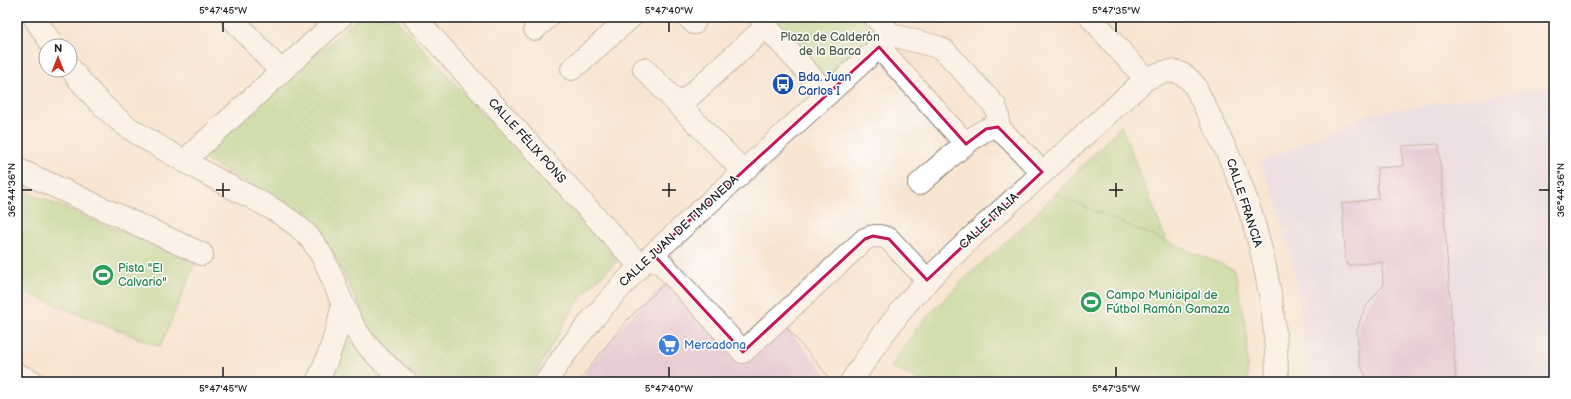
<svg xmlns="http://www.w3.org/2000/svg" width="1571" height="399" font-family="'Balsamiq Sans',sans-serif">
  <defs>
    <pattern id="park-dots" width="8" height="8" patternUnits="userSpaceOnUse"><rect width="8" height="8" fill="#a5d482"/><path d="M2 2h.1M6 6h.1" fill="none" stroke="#8db570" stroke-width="1.8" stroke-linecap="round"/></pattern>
  </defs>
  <rect width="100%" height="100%" fill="#fff"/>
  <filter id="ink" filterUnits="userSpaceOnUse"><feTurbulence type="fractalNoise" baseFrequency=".025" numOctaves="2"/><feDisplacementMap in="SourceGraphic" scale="8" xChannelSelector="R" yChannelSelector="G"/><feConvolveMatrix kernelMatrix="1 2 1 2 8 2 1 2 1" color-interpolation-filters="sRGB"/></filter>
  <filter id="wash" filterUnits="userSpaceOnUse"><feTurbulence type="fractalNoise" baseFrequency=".012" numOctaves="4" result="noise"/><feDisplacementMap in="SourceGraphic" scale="16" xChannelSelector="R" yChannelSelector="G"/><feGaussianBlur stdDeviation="0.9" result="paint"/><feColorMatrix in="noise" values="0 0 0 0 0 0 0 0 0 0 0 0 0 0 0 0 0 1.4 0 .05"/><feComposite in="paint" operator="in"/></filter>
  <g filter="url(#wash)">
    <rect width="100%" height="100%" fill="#f8e5d1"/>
    <!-- built -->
    <path fill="#dfd5f5" d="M1554,86V382H1308L1299,294L1289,249L1277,204L1260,162L1368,114Z"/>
    <!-- grass -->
    <path fill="#a5d482" stroke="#60784f" d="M19,189L196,262L160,347L17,289V194Z
      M1055,194L1235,270L1246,326L1248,382H924L891,367L919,325L965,278L1024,226Z"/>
    <!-- park -->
    <path fill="url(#park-dots)" stroke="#60784f" d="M359,17H394L618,260L591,286L572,310L531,382H427L417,376L391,357L374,336L332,251L321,233L290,207L202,158Z
      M771,17H861L878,37L828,81Z
      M1121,126L1167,242L1055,194Z
      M352,341L393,382H328L339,349L345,342Z"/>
    <g id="blocks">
      <!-- building -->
      <path fill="#d4aed9" d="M1439,144L1456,382H1368L1359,361L1357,332L1361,317L1367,305L1383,286L1382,262L1346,265L1342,203L1378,199L1377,168L1403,166L1402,146Z
        M670,278L748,363L786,327L828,376L825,382H578L626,321Z"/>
    </g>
  </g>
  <g filter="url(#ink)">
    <use href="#blocks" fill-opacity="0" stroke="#8a8076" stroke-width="1"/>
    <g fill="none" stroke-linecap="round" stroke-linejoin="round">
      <!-- minor casing -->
      <g stroke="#8a8076" stroke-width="24">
        <path id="minor" d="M34,17L53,46
          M231,17L281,72
          M414,17L640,266
          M688,17L694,23
          M761,17L763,23L827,94
          M1091,17L1113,43L1146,79
          M535,29L548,17
          M892,35L938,47L945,51L995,106L998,115V127
          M879,47L966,144
          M70,68C86,89 104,109 125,125C134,132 145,138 155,144C180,159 204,172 229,186C254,199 283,212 304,232C330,257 335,294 353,325C366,348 386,365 406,382
          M572,69L631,17
          M644,69L743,171
          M679,106L767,26
          M184,161L341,17
          M17,169L202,254
          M919,184C933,172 976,131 991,128C996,127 998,128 1002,131L1042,172
          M653,254L743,352L865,239C874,235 880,235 889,239L927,280
          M17,374L33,382
          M317,382C330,356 337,332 343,304
          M546,382C573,339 606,303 640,266L892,35L875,17
          M851,382L878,341L908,302L936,272L971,238L1146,79C1166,69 1180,66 1195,86C1210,118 1227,149 1240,182C1264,246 1277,315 1277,382"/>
      </g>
      <!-- minor -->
      <use href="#minor" stroke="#fff" stroke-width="22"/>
    </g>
  </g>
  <!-- marked area -->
  <path d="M0 0H1571V399H0ZM879,47L966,144L986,129L998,127L1042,172L927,280L889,239L873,236L865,239L743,352L653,254Z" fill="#f8e5d1" fill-opacity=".55" fill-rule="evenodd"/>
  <path fill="none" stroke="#c2185b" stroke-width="3" stroke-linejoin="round" d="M879,47L966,144L986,129L998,127L1042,172L927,280L889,239L873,236L865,239L743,352L653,254Z"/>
  <!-- ticks -->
  <path fill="none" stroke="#1c1c1c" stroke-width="1.5" d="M223,22V32M669,22V32M1116,22V32M223,183V197M669,183V197M1116,183V197M22,190H32M216,190H230M662,190H676M1109,190H1123M1539,190H1549M223,367V377M669,367V377M1116,367V377"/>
  <!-- icons -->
  <defs>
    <g id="bus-disc" transform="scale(1.15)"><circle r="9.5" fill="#1a4fb4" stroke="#fff"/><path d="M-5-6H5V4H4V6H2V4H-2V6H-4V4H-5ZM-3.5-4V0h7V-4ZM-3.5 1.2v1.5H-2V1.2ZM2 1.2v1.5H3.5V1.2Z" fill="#fff"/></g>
    <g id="stadium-disc" transform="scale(1.15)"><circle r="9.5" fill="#2e9e5b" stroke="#fff"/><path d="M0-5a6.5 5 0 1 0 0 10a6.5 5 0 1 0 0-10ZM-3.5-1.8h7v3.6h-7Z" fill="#fff"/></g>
    <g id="supermarket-disc" transform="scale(1.15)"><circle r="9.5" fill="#3f7fe0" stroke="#fff"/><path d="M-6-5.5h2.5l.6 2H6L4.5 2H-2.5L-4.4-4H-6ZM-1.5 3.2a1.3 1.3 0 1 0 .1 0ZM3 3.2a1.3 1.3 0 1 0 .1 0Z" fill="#fff"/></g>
  </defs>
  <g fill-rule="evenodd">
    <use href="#bus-disc" x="783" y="84"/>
    <use href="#stadium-disc" x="103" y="275"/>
    <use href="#stadium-disc" x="1091" y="302"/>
    <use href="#supermarket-disc" x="669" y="345"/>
  </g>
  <g text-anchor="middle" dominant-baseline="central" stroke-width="3" stroke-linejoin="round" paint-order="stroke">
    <!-- park labels -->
    <g font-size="12" fill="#4c5c40" stroke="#fff">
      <text x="830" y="37">Plaza de Calderón<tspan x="830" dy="14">de la Barca</tspan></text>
    </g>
    <!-- transit labels -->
    <g font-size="12" fill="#164399" stroke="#fff" text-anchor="start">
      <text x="798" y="77">Bda. Juan<tspan x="798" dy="14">Carlos I</tspan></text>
    </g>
    <!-- street labels -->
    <g font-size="12" fill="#1c1c1c" stroke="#fff">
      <text transform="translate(527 141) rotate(48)">CALLE FÉLIX PONS</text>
      <text transform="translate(1244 203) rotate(72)">CALLE FRANCIA</text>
      <text transform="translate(989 221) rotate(-43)">CALLE ITALIA</text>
      <text transform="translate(679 231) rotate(-43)">CALLE JUAN DE TIMONEDA</text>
    </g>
    <!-- leisure labels -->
    <g font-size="12" fill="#27864d" stroke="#fff" text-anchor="start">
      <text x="118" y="268">Pista "El<tspan x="118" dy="14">Calvario"</tspan></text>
      <text x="1106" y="295">Campo Municipal de<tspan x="1106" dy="14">Fútbol Ramón Gamaza</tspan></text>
    </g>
    <!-- shop labels -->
    <g font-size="12" fill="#366cbe" stroke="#fff" text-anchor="start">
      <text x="684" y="345">Mercadona</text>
    </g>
  </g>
  <!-- margin -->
  <rect width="1571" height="399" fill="none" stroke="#fff" stroke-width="44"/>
  <!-- north arrow -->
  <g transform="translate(58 58)"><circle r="19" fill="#ffffff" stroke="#a4a4a4"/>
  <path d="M0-3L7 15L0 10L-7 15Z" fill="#c8321e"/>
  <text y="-6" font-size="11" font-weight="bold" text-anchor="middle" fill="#1c1c1c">N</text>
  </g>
  <rect x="22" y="22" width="1527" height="355" fill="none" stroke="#1c1c1c" stroke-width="1.5"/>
  <g font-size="10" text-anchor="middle" fill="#1c1c1c">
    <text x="223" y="14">5°47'45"W</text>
    <text x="669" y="14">5°47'40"W</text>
    <text x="1116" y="14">5°47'35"W</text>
    <text transform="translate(11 190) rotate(-90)" y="4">36°44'36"N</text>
    <text transform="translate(1560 190) rotate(-90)" y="4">36°44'36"N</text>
    <text x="223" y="392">5°47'45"W</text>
    <text x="669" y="392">5°47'40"W</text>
    <text x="1116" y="392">5°47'35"W</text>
  </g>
</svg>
